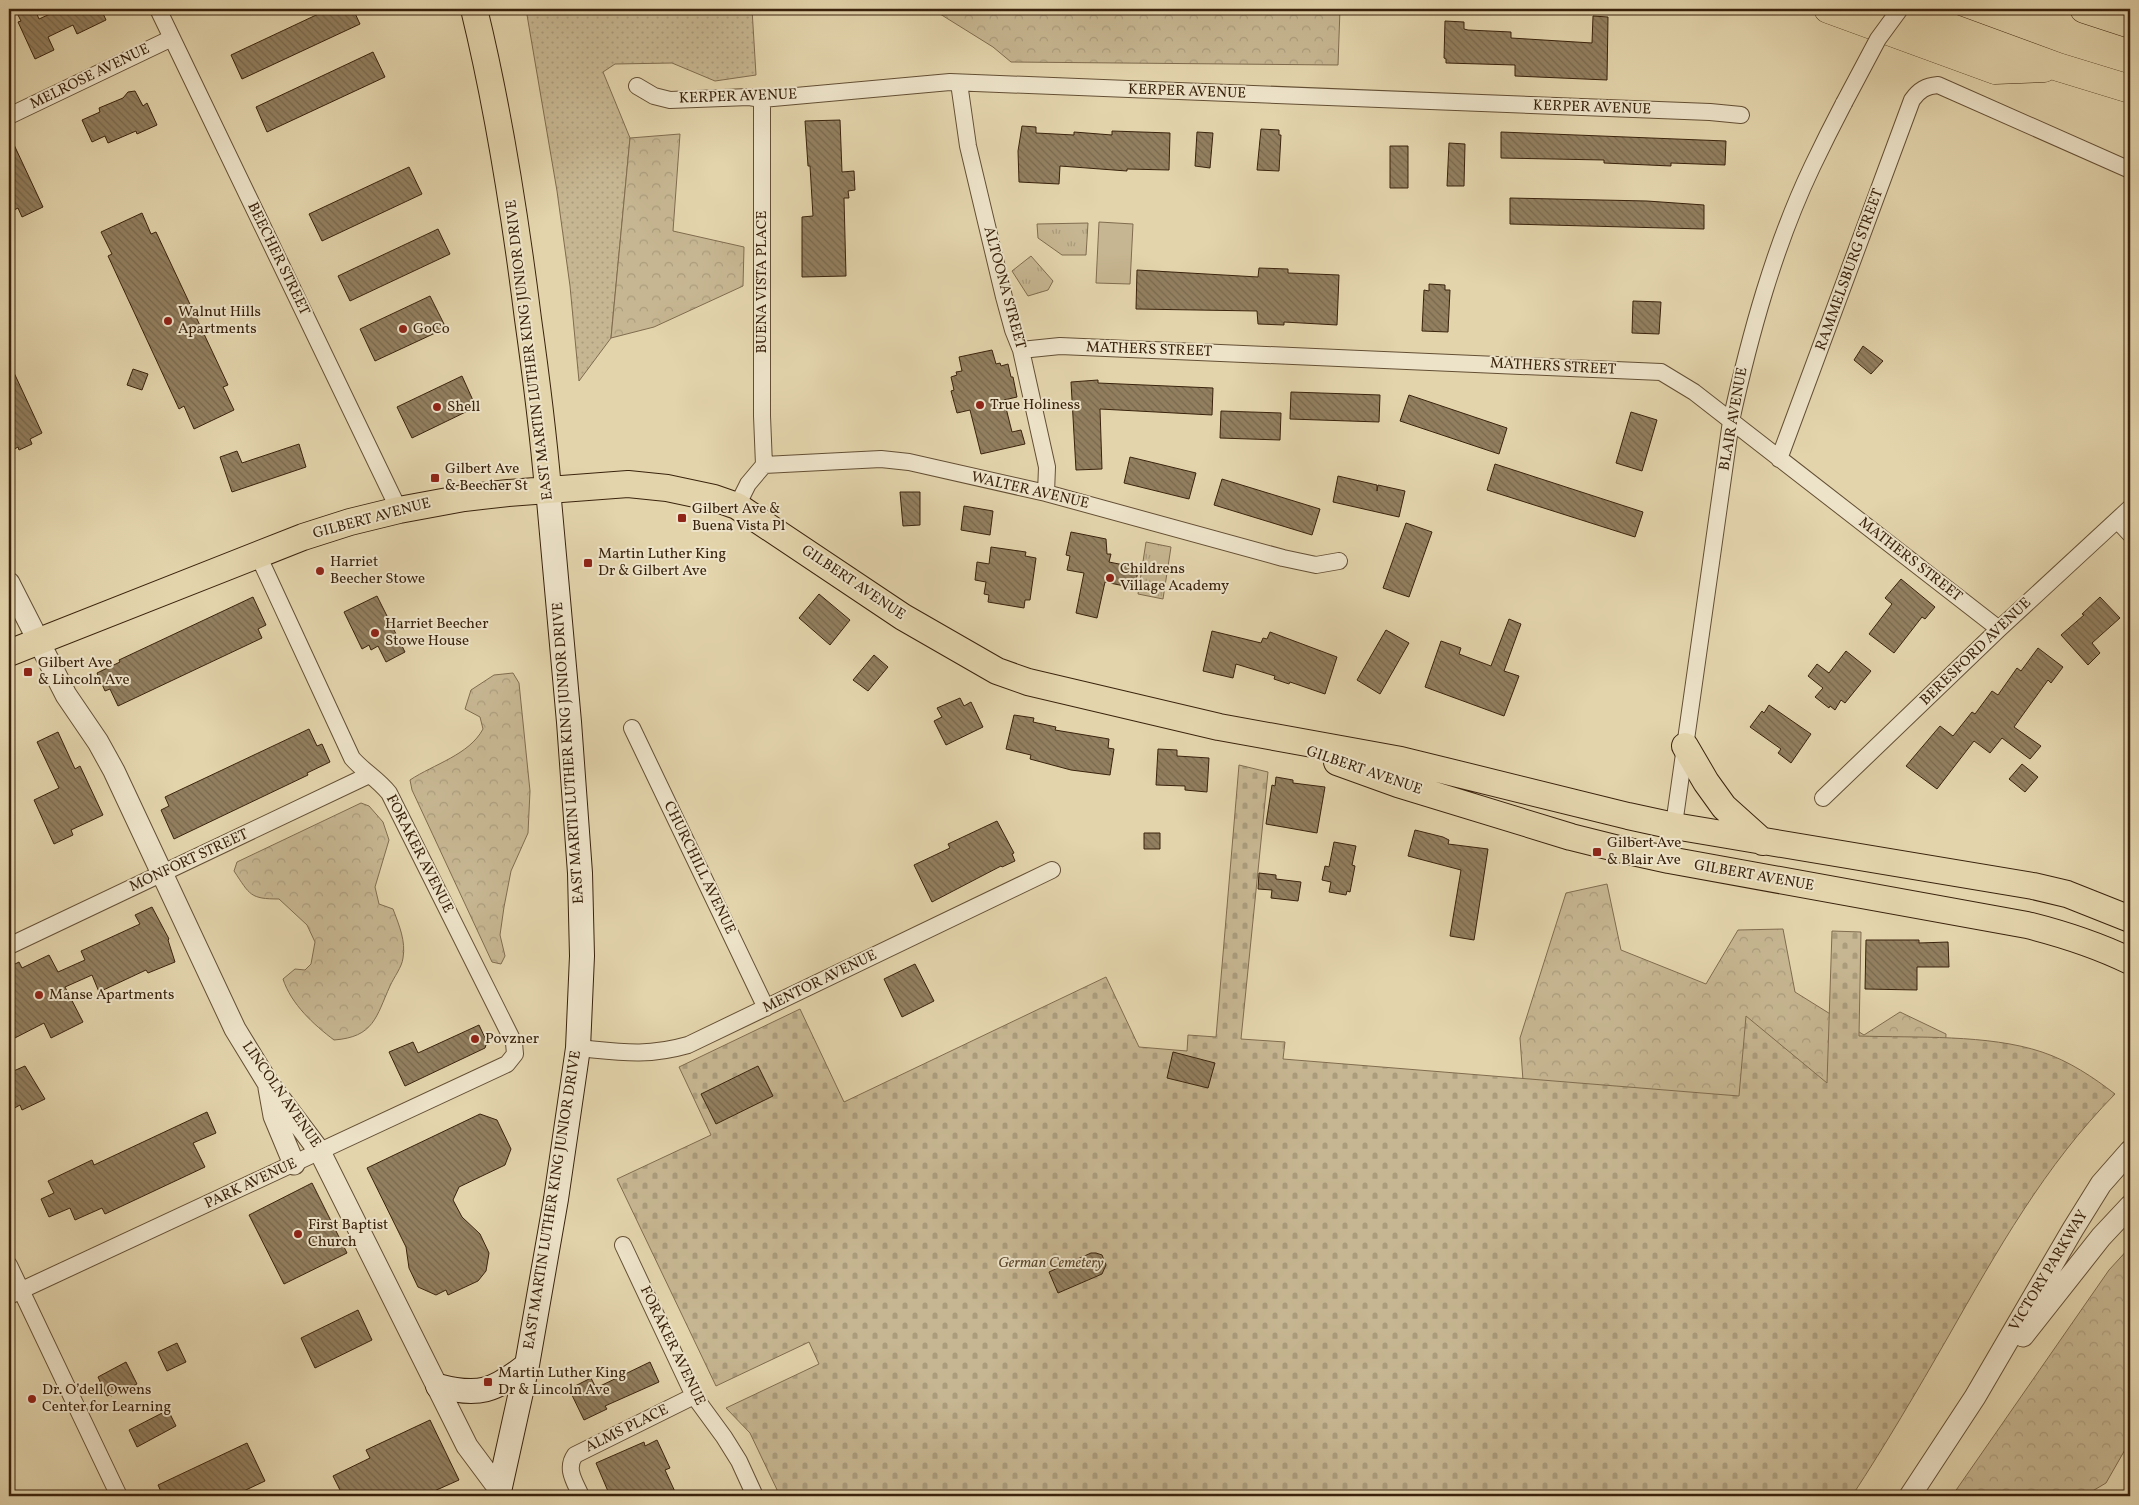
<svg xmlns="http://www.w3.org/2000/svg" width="2139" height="1505" font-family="Vollkorn,serif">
  <defs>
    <pattern id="grass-dots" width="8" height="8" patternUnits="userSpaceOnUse" patternTransform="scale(1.25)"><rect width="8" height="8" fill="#c6b691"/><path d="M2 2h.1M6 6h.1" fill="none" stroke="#ab9c7c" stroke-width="1.8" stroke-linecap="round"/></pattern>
    <pattern id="forest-crowns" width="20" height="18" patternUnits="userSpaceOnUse" patternTransform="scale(1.25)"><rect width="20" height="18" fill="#c6b691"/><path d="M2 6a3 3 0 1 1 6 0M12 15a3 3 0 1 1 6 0" fill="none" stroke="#ab9c7c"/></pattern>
    <pattern id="cemetery-stones" width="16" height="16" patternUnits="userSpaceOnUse" patternTransform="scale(1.25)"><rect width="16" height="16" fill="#c6b691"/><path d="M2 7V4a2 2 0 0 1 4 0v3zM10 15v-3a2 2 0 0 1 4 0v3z" fill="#ab9c7c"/></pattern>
    <pattern id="park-tufts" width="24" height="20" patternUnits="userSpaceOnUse" patternTransform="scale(1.25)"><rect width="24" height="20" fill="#c6b691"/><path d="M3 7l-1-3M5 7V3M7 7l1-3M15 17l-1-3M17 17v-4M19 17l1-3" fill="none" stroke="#ab9c7c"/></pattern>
    <pattern id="building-back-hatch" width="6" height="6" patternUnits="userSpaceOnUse" patternTransform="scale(1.25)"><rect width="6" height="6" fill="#927f5f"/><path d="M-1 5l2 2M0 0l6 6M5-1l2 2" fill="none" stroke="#78684d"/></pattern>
  </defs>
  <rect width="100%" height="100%" fill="#e3d4ac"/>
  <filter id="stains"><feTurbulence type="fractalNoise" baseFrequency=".004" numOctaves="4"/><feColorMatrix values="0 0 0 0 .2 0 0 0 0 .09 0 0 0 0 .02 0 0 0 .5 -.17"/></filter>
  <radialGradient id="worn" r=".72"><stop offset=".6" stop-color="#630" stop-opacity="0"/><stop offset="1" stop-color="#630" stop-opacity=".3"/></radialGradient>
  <!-- grass -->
  <path fill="url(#grass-dots)" stroke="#806c4e" d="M526,9H703L696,13L721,9H752L756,75L715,81L672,63L615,64L603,72L630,138L611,338L579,381L570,286L557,191Z"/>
  <!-- forest -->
  <path fill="url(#forest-crowns)" stroke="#806c4e" d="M932,9H1340L1338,65L1011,62L993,47Z
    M680,134L673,231L744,247L743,286L654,327L611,338L630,138Z
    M513,673L519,683L530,791L528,833L511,871L504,907L500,935L505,956L501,964L492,962L412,790L410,780C434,764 469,755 483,729L480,717L465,709L471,690L494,675Z
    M361,803L369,806L383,822L389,840L375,887L379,904L393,909C399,925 406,941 403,958C402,967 394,977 390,986C376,1017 374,1037 334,1040C314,1025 291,1004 283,979L295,969L305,970L311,964L315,942L307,925L279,899C250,899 250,895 234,871L237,862Z
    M1607,884L1621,950L1706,984L1738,930L1783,929L1795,992L1864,1035L1900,1012L1946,1034L1943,1103L1524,1095L1520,1038L1566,893Z
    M2130,1247V1441L2106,1483L2084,1496H1952L2109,1270Z"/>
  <!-- cemetery -->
  <path fill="url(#cemetery-stones)" stroke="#806c4e" d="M1239,765L1268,772L1241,1039L1285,1042L1283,1059L1739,1096L1746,1016L1827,1083L1832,931L1861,932L1859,1036C1916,1038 1988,1034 2042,1052C2069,1061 2093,1077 2115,1094C2045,1165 1997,1251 1948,1337C1917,1391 1886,1444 1852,1496H780L750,1433L726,1408L819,1364L809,1342L716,1386L617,1179L711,1135L679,1067L800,1009L844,1102L1106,977L1139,1047L1187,1051L1188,1035L1216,1037Z"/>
  <!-- park -->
  <path fill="url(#park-tufts)" stroke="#806c4e" d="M1088,223L1086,255H1062L1038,238L1037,224Z
    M1031,256L1053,281L1048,290L1028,296L1012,271Z
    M1146,542L1171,547L1163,599L1138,594Z"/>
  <!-- pitch -->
  <path fill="#c6b691" stroke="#806c4e" d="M1099,222L1133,224L1130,284L1096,283Z"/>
  <!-- building -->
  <path fill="url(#building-back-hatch)" stroke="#3a230c" d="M15,9H29L32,14L36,12L39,19L61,9H101L106,20L77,34L73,25L48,37L54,50L35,59L18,22L21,21Z
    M329,9H353L360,24L242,79L231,55Z
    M1593,16L1608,17L1607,80L1515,76V65L1446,63V59L1444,58L1445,21L1464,22V29L1468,30L1511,32V38L1592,43Z
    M373,52L385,77L267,132L256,107Z
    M135,91L143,106L147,103L157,125L137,134L136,131L108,143L105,136L92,142L82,120L100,112L99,108L123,98L128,92Z
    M840,120L842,172L854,171L855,190L848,191L849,198H844L846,276L802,277V217L813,216L810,166H808L805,121Z
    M1022,126L1036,127V133L1074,135V132L1112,135V131L1170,133L1169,170L1127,169V171L1060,166L1059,184L1019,182L1018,151Z
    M1261,129L1279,130V135H1281L1279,171L1257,170Z
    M1197,132L1213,133L1210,168L1195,166Z
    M1501,132L1726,141L1725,165L1671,163V166L1604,163V160L1501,158Z
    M9,134L43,207L22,217L18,208L14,210L9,199Z
    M1449,143L1465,144L1464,186H1447Z
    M1390,146H1408V188H1390Z
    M409,167L422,194L322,241L309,214Z
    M1510,198L1647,201L1704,205V229L1510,224Z
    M142,213L151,234L156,232L228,385L223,387L234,410L194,429L184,406L179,409L108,256L112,254L101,232Z
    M438,229L450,254L350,301L338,276Z
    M1259,268L1288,269V273L1339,275L1337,325L1284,322V325L1258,324L1257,311L1136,309L1137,270L1258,277Z
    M1429,284L1445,285V290H1450L1448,332L1422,331L1424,290L1429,291Z
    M430,296L446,328L375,361L360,329Z
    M1633,301L1661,302L1659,334L1632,333Z
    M1863,346L1883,361L1871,374L1854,360Z
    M992,350L996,364L1000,363L1001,366L1008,364L1011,377H1013L1017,397L1004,400L1012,432L1021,430L1025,444L981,454L970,410L957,413L951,391L954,390L951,377L957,375L956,372L962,371L959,357Z
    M9,362L42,433L30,439L32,444L19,450L18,447L9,452Z
    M133,369L148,374L142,390L127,385Z
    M462,376L476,407L412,438L397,407Z
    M1098,380V383L1213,388L1212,415L1100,409L1102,469L1076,470L1071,382Z
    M1291,392L1380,395L1379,422L1290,419Z
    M1409,395L1507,428L1499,454L1400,421Z
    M1221,411L1281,413L1280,440L1220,438Z
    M1631,412L1657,420L1642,471L1616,463Z
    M299,444L306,467L232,492L220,457L237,451L242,463Z
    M1130,457L1196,473L1189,499L1124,483Z
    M1495,464L1643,512L1635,537L1487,490Z
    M1338,476L1377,485V491L1378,485L1405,491L1399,517L1333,502Z
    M1222,479L1320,509L1312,535L1214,505Z
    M900,492H920V525L903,526Z
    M964,506L993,511L990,535L961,530Z
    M1406,523L1432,532L1409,597L1383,588Z
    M1071,532L1106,539L1107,554H1111L1109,562L1139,568L1134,588L1105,582L1097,618L1076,613L1084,573L1067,570L1070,556L1066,555Z
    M991,547L1026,552L1025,556L1036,558L1030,600H1025L1024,608L988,602L989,595L984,594L986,582L975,580L977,562L989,564Z
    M1901,579L1935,607L1925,619L1922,617L1894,653L1869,634L1892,604L1885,598Z
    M819,594L850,620L830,645L799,618Z
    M377,596L405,652L386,662L378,646L371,650L369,645L362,649L344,612Z
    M253,597L266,625L258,629L262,638L118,706L110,689L105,691L97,673L120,662L119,660Z
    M2100,597L2120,618L2092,643L2100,653L2088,665L2061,635L2084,615L2082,614Z
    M1509,619L1521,624L1504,671L1519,676L1504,716L1425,687L1441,641L1461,648L1459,654L1491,666Z
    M1386,630L1409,643L1380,694L1357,680Z
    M1212,631L1261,643L1263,638L1267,639L1270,632L1337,657L1325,694L1290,682L1289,684L1274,679L1275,676L1236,664L1233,678L1203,671Z
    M2038,648L2063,667L2051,683L2048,680L2014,727L2041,746L2030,759L2002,738L1990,753L1974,741L1937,789L1906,766L1940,726L1953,736L1972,712L1975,714L1992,691L1998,695L2017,668L2021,671Z
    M1846,651L1871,671L1845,703L1841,700L1835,710L1830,706L1829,708L1815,697L1823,688L1808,676L1817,664L1829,673Z
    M874,655L888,667L868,691L853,680Z
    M960,698L964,706L971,702L983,727L946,745L934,721L942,717L937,708Z
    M1769,705L1811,734L1791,763L1778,753L1781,749L1750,727L1762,711L1764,713Z
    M1014,715L1034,718L1033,722L1056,727L1055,730L1109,739L1108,748L1114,749L1110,775L1071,770L1030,759L1031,755L1006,749Z
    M309,729L317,746L322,744L330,762L307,773L308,775L174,839L161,810L169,806L165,797Z
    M58,732L75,769L80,766L103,815L71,830L73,835L54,844L34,800L59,788L37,742Z
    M1158,749L1177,750V756L1209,758L1207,792L1185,790V786L1156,785Z
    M2022,764L2038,777L2025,792L2009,779Z
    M1276,777L1293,780V783L1325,787L1317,833L1266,824L1272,785L1275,786Z
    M997,821L1014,853L1012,854L1015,861L1002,867L1001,866L932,902L914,865L950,848L948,844Z
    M1415,830L1443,837L1449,840L1448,844L1488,849L1474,940L1450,936L1461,870L1408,856Z
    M1144,833H1160V849H1144Z
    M1334,842L1356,846L1352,865L1355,866L1350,892L1347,891L1346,895L1329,892L1331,882L1322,880L1325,866L1329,867Z
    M1259,873L1276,875V879L1301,882L1298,901L1271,898L1272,890L1258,889Z
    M152,907L169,939L168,940L175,962L148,973L146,970L99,992L92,975L65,987L83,1022L51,1038L44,1023L9,1041V967L19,962L22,968L49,955L58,972L85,960L81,951L140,924L135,915Z
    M1866,940H1919V943L1948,942L1949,967H1917V990L1865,989Z
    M915,964L934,1001L902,1017L884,979Z
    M479,1025L487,1042L485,1048L405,1086L389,1052L413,1042L418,1053Z
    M1173,1052L1215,1063L1208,1088L1167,1078Z
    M25,1066L45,1099L22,1110L20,1105L9,1111V1073Z
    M758,1066L773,1096L716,1124L701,1094Z
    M207,1112L216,1133L193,1143L205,1167L105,1214L102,1208L75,1220L70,1208L49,1217L41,1199L54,1193L48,1181L92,1160L94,1165Z
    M480,1114L497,1120L511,1149L505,1165L459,1187L453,1200L462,1217L480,1234L489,1253L486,1271L478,1281L448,1295L446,1290L436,1295L418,1287L409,1268L406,1247L367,1168Z
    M312,1183L347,1253L284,1284L249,1215Z
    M1091,1253H1096L1102,1255L1106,1265L1102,1274L1058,1293L1049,1272Z
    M358,1310L372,1340L315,1368L301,1338Z
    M177,1343L186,1362L167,1371L158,1352Z
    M126,1362L137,1384L111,1396L110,1395L107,1396L98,1377Z
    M650,1362L659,1382L605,1406L607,1409L584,1420L569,1389L591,1378L596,1388Z
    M168,1410L176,1426L137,1447L129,1430Z
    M430,1420L459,1480L423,1496H343L333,1476L370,1458L366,1450Z
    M657,1440L670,1468L665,1470L677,1496H610L596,1463L644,1442L645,1446Z
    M247,1443L265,1481L233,1496H163L158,1485Z"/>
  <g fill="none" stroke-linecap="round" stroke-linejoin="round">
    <!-- minor casing -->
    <g stroke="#644f34" stroke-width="18">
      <path id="minor" d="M158,9L399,510
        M959,83L968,146L1004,297L1013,330L1021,350L1047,467L1046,493
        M637,86L654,96L670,100L749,97L762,99L950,82L1710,112L1741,115
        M762,99V416L764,465
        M9,116L172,38
        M1021,350L1060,346L1661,372L1694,392L1999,629
        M1779,459L1912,100C1919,90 1926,86 1938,85L2130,170
        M737,506L748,484L764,465L881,459L909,462L1046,493L1283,558L1316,565L1339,561
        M2117,520L2130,534
        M632,728L766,1008
        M1823,798L1999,629L2130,508
        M1669,860L1731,421C1750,335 1774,247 1812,167C1822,146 1833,124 1844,103
        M9,946L369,775
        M578,1048C620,1052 646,1057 688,1045L1052,870
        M623,1245L694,1396L724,1437L739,1461L755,1496
        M9,1265L119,1496
        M9,1296L507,1064L515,1054L514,1043L389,793C378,779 363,771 352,758L258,555
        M581,1496C575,1482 565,1469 575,1455L694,1396"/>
    </g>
    <!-- tertiary casing -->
    <g stroke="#644f34" stroke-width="23">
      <path id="tertiary" d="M9,583L66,695L98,742L114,771L235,1029L268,1083L320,1152L467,1446L499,1489
        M269,1088L274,1116L294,1164
        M2023,1336L2101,1237L2130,1206
        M1910,1496L1975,1397L2073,1229L2101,1184L2130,1151"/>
    </g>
    <!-- secondary casing -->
    <g stroke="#3a230c" stroke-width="26">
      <path id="secondary" d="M438,1386C479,1397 494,1391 527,1365
        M498,1496L527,1365L556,1199L578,1048L582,956L580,873L569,722L548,489"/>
    </g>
    <!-- primary casing -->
    <g stroke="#3a230c" stroke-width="28">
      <path id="primary" d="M474,9C499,111 515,215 528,319C536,376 543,432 548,489
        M9,653L303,537L350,522L399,510L464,498L508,493L628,484L667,488L714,498L737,506L903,617L997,671L1028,682L1219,727L1401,760L1628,816L1674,826L2033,886L2067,894L2130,919
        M1685,746L1706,782L1724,807L1763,842
        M1337,762L1398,784L1571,837L1619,849L1669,860L2027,925C2063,934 2097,945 2130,961"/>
    </g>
    <!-- motorway casing -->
    <g stroke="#3a230c" stroke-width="29">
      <path id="motorway" d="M1828,9L1995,70L2044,68
        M1900,9L2058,67L2130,89
        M2084,9L2130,24"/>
    </g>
    <!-- minor -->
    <use href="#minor" stroke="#ede3c9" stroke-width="16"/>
    <!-- tertiary -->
    <use href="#tertiary" stroke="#ede3c9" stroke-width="21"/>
    <!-- secondary -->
    <use href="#secondary" stroke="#ede3c9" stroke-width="24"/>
    <!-- primary -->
    <use href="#primary" stroke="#e3d4ac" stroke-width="26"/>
    <!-- motorway -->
    <use href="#motorway" stroke="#e3d4ac" stroke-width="28"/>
    <!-- minor-bridge casing -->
    <g stroke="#644f34" stroke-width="18" stroke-linecap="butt">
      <path id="minor-bridge" d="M1844,103L1878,39L1900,9"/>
    </g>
    <!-- minor-bridge -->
    <use href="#minor-bridge" stroke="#ede3c9" stroke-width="16"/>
  </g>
  <!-- markers -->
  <g fill="#8f2418" stroke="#ede3c9" stroke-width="2">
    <circle cx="168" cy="321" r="5"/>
    <circle cx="403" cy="329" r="5"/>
    <circle cx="980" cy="405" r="5"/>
    <circle cx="437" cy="407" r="5"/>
    <rect x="430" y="473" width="10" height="10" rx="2.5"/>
    <rect x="677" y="513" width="10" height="10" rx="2.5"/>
    <rect x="583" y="558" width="10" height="10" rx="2.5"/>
    <circle cx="320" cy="571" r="5"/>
    <circle cx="1110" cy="578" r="5"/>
    <circle cx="375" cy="633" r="5"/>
    <rect x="23" y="667" width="10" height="10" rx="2.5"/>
    <rect x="1592" y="847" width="10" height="10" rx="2.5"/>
    <circle cx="39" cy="995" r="5"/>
    <circle cx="475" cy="1039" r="5"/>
    <circle cx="298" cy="1234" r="5"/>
    <rect x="483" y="1377" width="10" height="10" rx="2.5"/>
    <circle cx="32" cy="1399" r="5"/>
  </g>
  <g text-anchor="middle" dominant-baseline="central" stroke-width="4" stroke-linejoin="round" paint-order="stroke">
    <!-- street labels -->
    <g font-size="15" fill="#3a230c" stroke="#ede3c9">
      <text transform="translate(90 77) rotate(-26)">MELROSE AVENUE</text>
      <text transform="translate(1187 92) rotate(2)">KERPER AVENUE</text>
      <text transform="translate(738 97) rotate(-2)">KERPER AVENUE</text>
      <text transform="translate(1592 108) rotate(2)">KERPER AVENUE</text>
      <text transform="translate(278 259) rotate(64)">BEECHER STREET</text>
      <text transform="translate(1850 270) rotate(-70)">RAMMELSBURG STREET</text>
      <text transform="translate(762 282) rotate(-90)">BUENA VISTA PLACE</text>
      <text transform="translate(1004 288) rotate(75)">ALTOONA STREET</text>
      <text transform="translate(530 350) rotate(-97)">EAST MARTIN LUTHER KING JUNIOR DRIVE</text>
      <text transform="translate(1149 350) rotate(2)">MATHERS STREET</text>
      <text transform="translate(1553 367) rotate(3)">MATHERS STREET</text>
      <text transform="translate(1734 419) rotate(-80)">BLAIR AVENUE</text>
      <text transform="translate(1030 491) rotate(13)">WALTER AVENUE</text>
      <text transform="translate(372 519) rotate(-15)">GILBERT AVENUE</text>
      <text transform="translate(1910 560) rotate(38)">MATHERS STREET</text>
      <text transform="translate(853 583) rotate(34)">GILBERT AVENUE</text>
      <text transform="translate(1976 652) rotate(-44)">BERESFORD AVENUE</text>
      <text transform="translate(569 753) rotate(-94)">EAST MARTIN LUTHER KING JUNIOR DRIVE</text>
      <text transform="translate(1364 771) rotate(19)">GILBERT AVENUE</text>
      <text transform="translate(419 854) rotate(63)">FORAKER AVENUE</text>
      <text transform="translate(189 861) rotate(-25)">MONFORT STREET</text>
      <text transform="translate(699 868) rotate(64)">CHURCHILL AVENUE</text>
      <text transform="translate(1754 876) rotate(10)">GILBERT AVENUE</text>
      <text transform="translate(820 982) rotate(-26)">MENTOR AVENUE</text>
      <text transform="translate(281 1095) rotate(55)">LINCOLN AVENUE</text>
      <text transform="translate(251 1184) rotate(-25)">PARK AVENUE</text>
      <text transform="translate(553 1200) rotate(-81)">EAST MARTIN LUTHER KING JUNIOR DRIVE</text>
      <text transform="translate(2049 1271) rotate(-59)">VICTORY PARKWAY</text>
      <text transform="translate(672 1346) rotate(64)">FORAKER AVENUE</text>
      <text transform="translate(627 1429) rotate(-26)">ALMS PLACE</text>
    </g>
    <!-- poi labels -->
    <g font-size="15" fill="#3a230c" stroke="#ede3c9" text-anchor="start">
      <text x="178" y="312">Walnut Hills<tspan x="178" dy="17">Apartments</tspan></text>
      <text x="413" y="329">GoCo</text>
      <text x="990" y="405">True Holiness</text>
      <text x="447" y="407">Shell</text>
      <text x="445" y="469">Gilbert Ave<tspan x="445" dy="17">&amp; Beecher St</tspan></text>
      <text x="692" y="509">Gilbert Ave &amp;<tspan x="692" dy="17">Buena Vista Pl</tspan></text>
      <text x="598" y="554">Martin Luther King<tspan x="598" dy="17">Dr &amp; Gilbert Ave</tspan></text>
      <text x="330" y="562">Harriet<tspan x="330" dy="17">Beecher Stowe</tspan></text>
      <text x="1120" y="569">Childrens<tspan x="1120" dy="17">Village Academy</tspan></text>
      <text x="385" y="624">Harriet Beecher<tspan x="385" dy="17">Stowe House</tspan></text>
      <text x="38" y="663">Gilbert Ave<tspan x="38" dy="17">&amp; Lincoln Ave</tspan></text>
      <text x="1607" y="843">Gilbert Ave<tspan x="1607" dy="17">&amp; Blair Ave</tspan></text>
      <text x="49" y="995">Manse Apartments</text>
      <text x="485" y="1039">Povzner</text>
      <text x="308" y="1225">First Baptist<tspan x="308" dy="17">Church</tspan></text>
      <text x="498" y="1373">Martin Luther King<tspan x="498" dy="17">Dr &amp; Lincoln Ave</tspan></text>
      <text x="42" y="1390">Dr. O’dell Owens<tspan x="42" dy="17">Center for Learning</tspan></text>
    </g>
    <!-- park labels -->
    <g font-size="15" font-style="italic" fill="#5d482d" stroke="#ede3c9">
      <text x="1051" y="1263">German Cemetery</text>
    </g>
  </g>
  <!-- margin -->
  <rect width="2139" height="1505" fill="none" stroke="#e3d4ac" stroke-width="30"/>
  <rect x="10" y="10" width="2119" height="1485" fill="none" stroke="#3a230c" stroke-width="2.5"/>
  <rect x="15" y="15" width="2109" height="1475" fill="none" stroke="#3a230c"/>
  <rect width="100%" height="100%" filter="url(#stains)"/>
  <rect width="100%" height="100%" fill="url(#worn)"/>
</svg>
